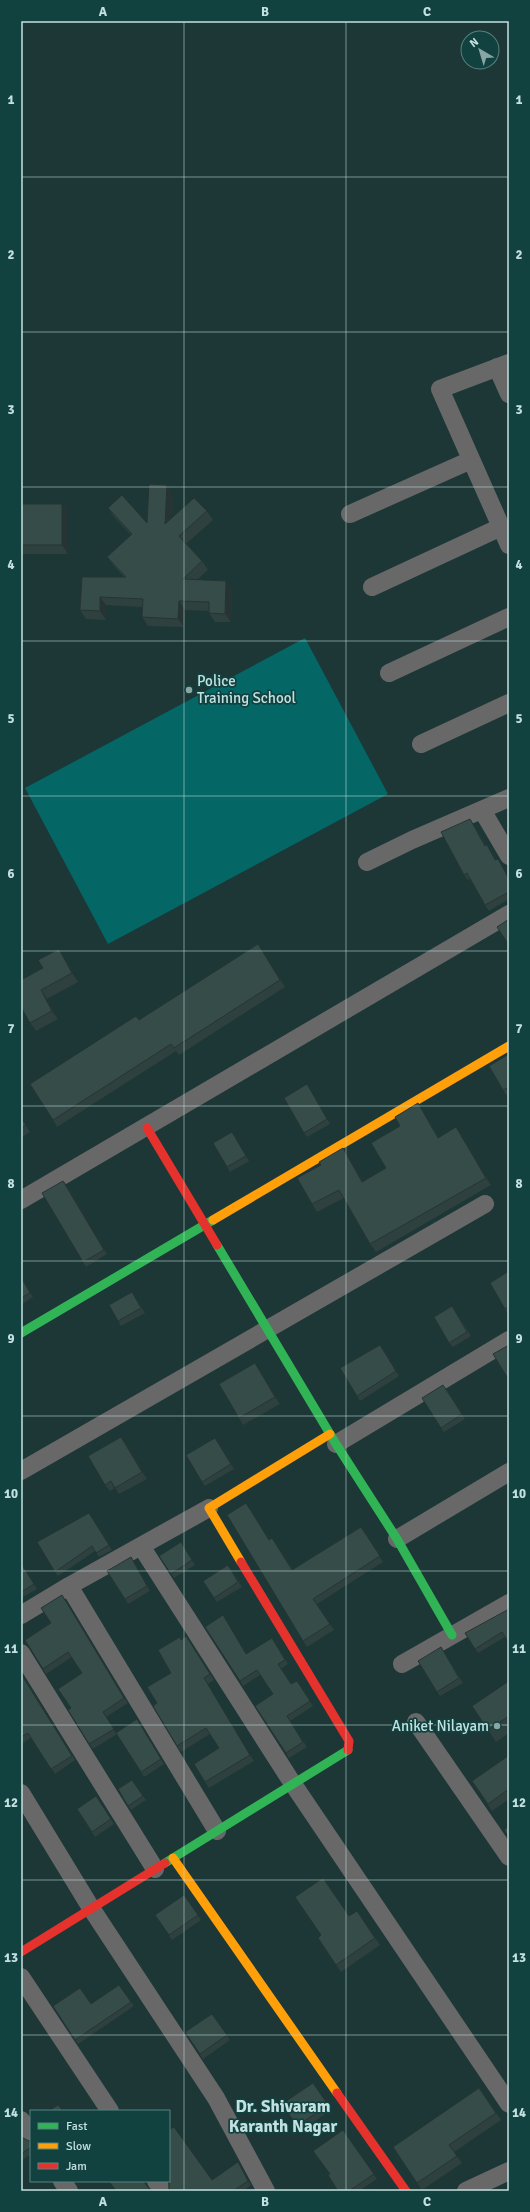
<svg xmlns="http://www.w3.org/2000/svg" width="530" height="2212" font-family="Signika,sans-serif">
  <rect width="100%" height="100%" fill="#1c3736"/>
  <!-- green -->
  <path fill="#046766" d="M305,638L388,794L108,944L25,788Z"/>
  <g fill="none" stroke-linecap="round" stroke-linejoin="round">
    <!-- street -->
    <path stroke="#686869" stroke-width="18" d="M509,363L440,389L509,545
      M497,367L509,394
      M350,514L471,460
      M372,587L501,527
      M389,673L509,617
      M421,744L509,703
      M482,810L509,856
      M367,862L412,840L509,798
      M21,1200L509,914
      M336,1444L509,1340
      M21,1471L485,1204
      M397,1539L509,1472
      M141,1546L293,1784L509,2104
      M69,1586L217,1831
      M21,1615L69,1586L209,1508
      M21,1653L155,1869
      M402,1664L509,1603
      M416,1722L509,1857
      M21,1793L91,1908L216,2098L266,2191
      M21,1977L110,2111
      M21,2120L31,2135
      M62,2181L69,2191
      M156,2181L163,2191
      M466,2191L509,2171"/>
    <!-- fast -->
    <path stroke="#30b455" stroke-width="9" d="M217,1245L336,1444L397,1539L452,1635
      M21,1333L213,1220
      M165,1863L348,1750"/>
    <!-- slow -->
    <path stroke="#ff9f0a" stroke-width="9" d="M213,1220L509,1046
      M241,1562L209,1508L330,1434
      M173,1858L337,2093"/>
    <!-- jam -->
    <path stroke="#e5322d" stroke-width="9" d="M147,1128L217,1245
      M241,1562L349,1741L348,1750
      M21,1952L165,1863
      M337,2093L406,2191"/>
  </g>
  <!-- wall -->
  <path fill="#2e413f" d="M167,485L173,494L172,518L207,511L213,520L186,544L202,561L208,570L197,580L232,590L231,622H215L209,613V611L185,610L184,627L148,626L142,617V607L106,605V620L86,619L80,610L124,577L113,565L107,557L131,535L114,517L108,508L147,523Z
    M21,504H62L68,512V554H21Z
    M474,825L486,845H487L490,851L496,860L498,859L509,878V899L489,911L485,905L470,879L468,880L464,875Z
    M262,951L285,987L179,1055L176,1051L57,1127L53,1120L139,1020Z
    M65,958L78,982L47,999L58,1019L36,1031L30,1023L24,1012L21,1013V980Z
    M509,1054V1094L506,1095L503,1090Z
    M310,1089L330,1124L307,1137L304,1133Z
    M418,1103L423,1111L439,1138L456,1127L462,1135L491,1185L376,1252L370,1244L344,1198L317,1212L312,1204L321,1165L343,1148L348,1155L363,1181L386,1168L400,1126Z
    M21,1117L30,1132L21,1138Z
    M235,1136L249,1161L230,1172L227,1167Z
    M67,1185L107,1254L86,1267L83,1262Z
    M509,1271V1313L508,1314L505,1309Z
    M21,1276L33,1297L21,1305Z
    M132,1292L145,1313L121,1326L118,1321Z
    M452,1306L471,1336L453,1347L449,1343Z
    M383,1349L399,1376L360,1401L357,1396Z
    M260,1370L280,1404L243,1425L239,1418Z
    M447,1390L465,1419L444,1432L441,1428Z
    M121,1437L126,1443L147,1479L119,1494L115,1488L110,1491L105,1485Z
    M218,1442L234,1469L205,1486L202,1482Z
    M250,1508L269,1540L272,1538L293,1570L365,1532L383,1562L317,1604L334,1630L307,1647L303,1641Z
    M89,1513L112,1550L99,1557L95,1551L58,1576L55,1572Z
    M184,1547L195,1565L174,1578L159,1556Z
    M131,1557L134,1562L150,1591L128,1604L125,1599Z
    M21,1562L37,1589L21,1598Z
    M231,1569L242,1587L217,1602L214,1598Z
    M62,1595L128,1703L106,1717L116,1733L137,1719L164,1764L144,1777L117,1734L93,1749L89,1744L71,1708L82,1673L72,1657L46,1674L43,1669L51,1623Z
    M509,1609L505,1637L478,1653L475,1649Z
    M226,1620L247,1654L272,1638L288,1664L281,1669L291,1684L297,1681L313,1706L290,1721L307,1747L289,1758L286,1753L273,1694L260,1675L243,1686L240,1681Z
    M186,1636L214,1680L208,1684L254,1761L209,1788L205,1782L219,1748L210,1734L181,1752L177,1746L157,1703L171,1673L181,1639Z
    M441,1647L463,1683L440,1696L437,1692Z
    M21,1673L75,1760L55,1774L31,1738L21,1744Z
    M509,1681V1733L496,1742L472,1706Z
    M509,1757V1799L492,1811L472,1781Z
    M132,1780L146,1800L131,1810L128,1806Z
    M96,1796L114,1824L95,1837L77,1809Z
    M184,1895L201,1920L172,1940L155,1915Z
    M357,1911L380,1945L341,1972L318,1938Z
    M119,1985L134,2006L78,2044L53,2006L91,2004Z
    M212,2014L230,2040L203,2059L185,2032Z
    M313,2083L331,2110L301,2131L282,2104Z
    M479,2088L501,2120L454,2152L462,2163L422,2190L393,2147Z
    M343,2130L377,2179L359,2191H338L330,2174Z
    M21,2137L29,2141L31,2139V2154L21,2161Z
    M238,2162L241,2166L251,2185L243,2191H169L168,2181L212,2180Z"/>
  <!-- shaded-wall -->
  <path fill="#263533" d="M167,485L173,494L171,532L165,524Z
    M62,504L68,512V554L62,545Z
    M226,581L232,590L231,622L225,614Z
    M100,597L106,605V620L100,611Z
    M179,601L185,610L184,627L178,619Z
    M470,819L474,825L489,851L485,846Z
    M59,949L65,958L78,982L72,973Z
    M41,990L47,999L58,1019L52,1011Z
    M418,1103L423,1111L443,1146L438,1138Z
    M456,1127L462,1135L491,1185L486,1178Z
    M232,1132L235,1136L249,1161L246,1156Z
    M343,1148L348,1155L368,1189L362,1182Z
    M63,1181L67,1185L107,1254L104,1250Z
    M21,1276L33,1297L21,1277Z
    M255,1363L260,1370L280,1404L275,1397Z
    M121,1437L126,1443L147,1479L142,1472Z
    M62,1595L65,1600L128,1703L124,1698Z
    M223,1615L226,1620L250,1659L246,1654Z
    M204,1678L208,1684L254,1761L250,1755Z
    M238,2162L241,2166L251,2185L248,2181Z
    M144,2181H147V2187L144,2182Z"/>
  <!-- building -->
  <path fill="#364c49" stroke="#263533" d="M149,484L167,485L165,524L194,498L207,511L179,536L202,561L183,579L226,581L225,614L209,613V602L179,601L178,619L142,617L143,599L100,597V611L80,610L82,577H126L107,557L132,534L108,508L122,495L147,523Z
    M21,504H62V545H21Z
    M470,819L485,846L487,845L495,860L498,859L509,879V892L485,905L467,873L464,875L441,832Z
    M509,919V945L497,927Z
    M258,944L280,980L174,1048L171,1044L53,1120L30,1084L136,1016L139,1020Z
    M59,949L72,973L41,990L52,1011L30,1023L21,1007V980L43,968L38,960Z
    M509,1054V1087L503,1090L489,1066Z
    M307,1084L327,1119L304,1133L284,1098Z
    M418,1103L438,1138L456,1127L486,1178L370,1244L339,1190L312,1204L297,1178L321,1165L319,1162L343,1148L362,1182L386,1168L371,1143L400,1126L395,1117Z
    M21,1118L26,1125L21,1128Z
    M232,1132L246,1156L227,1167L213,1143Z
    M63,1181L104,1250L83,1262L42,1193Z
    M509,1271V1307L505,1309L490,1283Z
    M21,1277L30,1293L21,1298Z
    M132,1292L141,1308L118,1321L109,1305Z
    M452,1306L467,1332L449,1343L434,1317Z
    M380,1345L396,1371L357,1396L340,1368Z
    M509,1345V1380L493,1354Z
    M255,1363L275,1397L239,1418L219,1384Z
    M443,1385L462,1414L441,1428L422,1398Z
    M121,1437L142,1472L115,1488L111,1481L105,1485L88,1456Z
    M215,1438L231,1464L202,1482L186,1455Z
    M246,1503L269,1540L272,1538L292,1570L361,1527L380,1556L313,1599L330,1624L303,1641L227,1515Z
    M89,1513L109,1545L96,1553L92,1546L55,1572L37,1542Z
    M181,1542L192,1560L171,1574L159,1556Z
    M131,1557L147,1586L125,1599L107,1571Z
    M21,1563L34,1584L21,1592Z
    M228,1565L238,1582L214,1598L203,1581Z
    M62,1595L124,1698L103,1712L114,1729L89,1744L68,1710L71,1708L58,1689L82,1673L68,1652L43,1669L25,1640L51,1623L41,1608Z
    M509,1609V1643L502,1632L475,1649L465,1633Z
    M223,1615L246,1654L272,1638L285,1660L278,1664L291,1684L297,1681L310,1701L287,1716L303,1742L286,1753L255,1706L273,1694L257,1670L240,1681L205,1627Z
    M186,1636L210,1674L204,1678L250,1755L205,1782L194,1764L219,1748L206,1728L177,1746L153,1706L157,1703L147,1687L171,1673L158,1650L180,1637L181,1640Z
    M441,1647L459,1678L437,1692L418,1661Z
    M21,1674L72,1756L51,1769L28,1733L21,1737Z
    M509,1681V1716L488,1730L472,1706Z
    M137,1719L161,1759L141,1772L116,1733Z
    M508,1756L509,1757V1789L488,1804L472,1781Z
    M132,1780L143,1796L128,1806L118,1789Z
    M96,1796L111,1819L92,1832L77,1809Z
    M509,1826V1837L504,1830Z
    M323,1878L349,1916L357,1911L375,1938L336,1965L318,1938L321,1935L295,1897Z
    M184,1895L198,1915L169,1935L155,1915Z
    M119,1985L131,2002L75,2040L53,2006L80,1988L91,2004Z
    M212,2014L227,2035L200,2054L185,2032Z
    M313,2083L328,2105L297,2126L282,2104Z
    M479,2088L496,2113L449,2145L457,2156L417,2183L393,2147Z
    M58,2105L63,2111H49Z
    M174,2127L212,2180L238,2162L248,2181L233,2191H169V2130Z
    M343,2130L374,2174L349,2191H338L328,2175L330,2174L313,2151Z
    M21,2137L29,2141L31,2139V2147L21,2154Z
    M109,2181H144V2182L151,2191H116Z"/>
  <!-- grid -->
  <path fill="none" stroke="#c3e1e0" stroke-width="1" stroke-opacity="0.55" d="M184,21V2191M346,21V2191M21,177H509M21,332H509M21,487H509M21,641H509M21,796H509M21,951H509M21,1106H509M21,1261H509M21,1416H509M21,1571H509M21,1725H509M21,1880H509M21,2035H509"/>
  <!-- markers -->
  <g fill="#89a6a4" stroke="#114240" stroke-width="1.5">
    <circle cx="189" cy="690" r="4"/>
    <circle cx="497" cy="1726" r="4"/>
  </g>
  <g text-anchor="middle" dominant-baseline="central" stroke-width="3.5" stroke-linejoin="round" paint-order="stroke">
    <!-- poi labels -->
    <g font-size="15" fill="#c3e1e0" stroke="#114240" text-anchor="start">
      <text x="197" y="681">Police<tspan x="197" dy="17">Training School</tspan></text>
      <text x="489" y="1726" text-anchor="end">Aniket Nilayam</text>
    </g>
    <!-- quarter labels -->
    <g font-size="17" font-weight="bold" fill="#c3e1e0" stroke="#114240">
      <text x="283" y="2106">Dr. Shivaram<tspan x="283" dy="20">Karanth Nagar</tspan></text>
    </g>
  </g>
  <!-- border -->
  <rect width="530" height="2212" fill="none" stroke="#114240" stroke-width="44"/>
  <!-- legend -->
  <rect x="30" y="2110" width="140" height="72" fill="#114240" stroke="#588280"/>
  <rect x="38" y="2123" width="20" height="6" fill="#30b455" stroke="#588280"/>
  <text x="66" y="2130" font-size="12" fill="#c3e1e0">Fast</text>
  <rect x="38" y="2143" width="20" height="6" fill="#ff9f0a" stroke="#588280"/>
  <text x="66" y="2150" font-size="12" fill="#c3e1e0">Slow</text>
  <rect x="38" y="2163" width="20" height="6" fill="#e5322d" stroke="#588280"/>
  <text x="66" y="2170" font-size="12" fill="#c3e1e0">Jam</text>
  <!-- north arrow -->
  <g transform="translate(480 50) rotate(322)"><circle r="19" fill="#114240" stroke="#588280"/>
  <path d="M0-3L7 15L0 10L-7 15Z" fill="#89a6a4"/>
  <text y="-6" font-size="11" font-weight="bold" text-anchor="middle" fill="#c3e1e0">N</text>
  </g>
  <rect x="22" y="22" width="486" height="2168" fill="none" stroke="#c3e1e0" stroke-width="1.5"/>
  <g font-size="13" text-anchor="middle" font-weight="bold" fill="#c3e1e0">
    <text x="103" y="16">A</text>
    <text x="265" y="16">B</text>
    <text x="427" y="16">C</text>
    <text x="11" y="104">1</text>
    <text x="519" y="104">1</text>
    <text x="11" y="259">2</text>
    <text x="519" y="259">2</text>
    <text x="11" y="414">3</text>
    <text x="519" y="414">3</text>
    <text x="11" y="569">4</text>
    <text x="519" y="569">4</text>
    <text x="11" y="723">5</text>
    <text x="519" y="723">5</text>
    <text x="11" y="878">6</text>
    <text x="519" y="878">6</text>
    <text x="11" y="1033">7</text>
    <text x="519" y="1033">7</text>
    <text x="11" y="1188">8</text>
    <text x="519" y="1188">8</text>
    <text x="11" y="1343">9</text>
    <text x="519" y="1343">9</text>
    <text x="11" y="1498">10</text>
    <text x="519" y="1498">10</text>
    <text x="11" y="1653">11</text>
    <text x="519" y="1653">11</text>
    <text x="11" y="1807">12</text>
    <text x="519" y="1807">12</text>
    <text x="11" y="1962">13</text>
    <text x="519" y="1962">13</text>
    <text x="11" y="2117">14</text>
    <text x="519" y="2117">14</text>
    <text x="103" y="2206">A</text>
    <text x="265" y="2206">B</text>
    <text x="427" y="2206">C</text>
  </g>
</svg>
